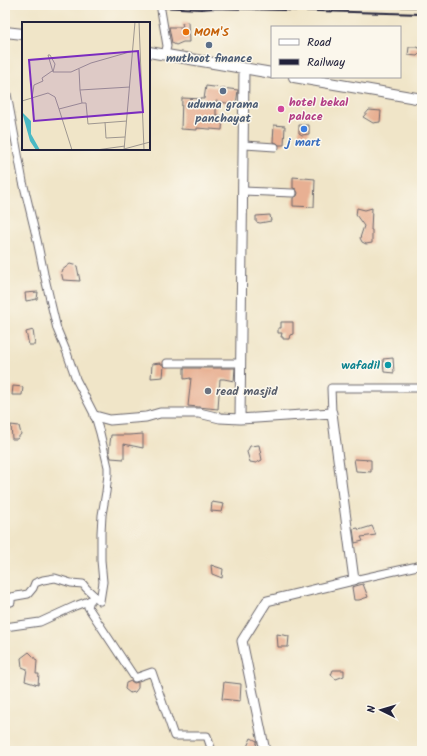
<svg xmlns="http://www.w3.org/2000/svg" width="427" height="756" font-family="Kalam,sans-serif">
  <rect width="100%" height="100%" fill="#fbf7ec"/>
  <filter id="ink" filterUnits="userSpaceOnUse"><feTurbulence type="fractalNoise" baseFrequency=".025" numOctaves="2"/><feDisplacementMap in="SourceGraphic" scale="8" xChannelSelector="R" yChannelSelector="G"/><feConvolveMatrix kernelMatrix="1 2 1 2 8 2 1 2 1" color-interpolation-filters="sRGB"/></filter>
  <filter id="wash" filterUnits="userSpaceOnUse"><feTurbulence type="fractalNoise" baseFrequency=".012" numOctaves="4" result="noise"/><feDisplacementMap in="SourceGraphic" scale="16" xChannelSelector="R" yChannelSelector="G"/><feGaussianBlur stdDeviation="0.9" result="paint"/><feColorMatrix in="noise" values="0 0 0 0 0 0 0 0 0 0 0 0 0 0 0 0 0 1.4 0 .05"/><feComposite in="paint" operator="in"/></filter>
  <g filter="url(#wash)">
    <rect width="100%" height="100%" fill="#f0e5c8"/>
    <g id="blocks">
      <!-- building -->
      <path fill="#e8b093" d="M188,22L189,42H183L176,45L172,43L169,27H183L182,23Z
        M409,47H416L422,49L420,53L417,56L408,55Z
        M206,86L238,90L236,105L216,101V115L223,116L222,130L197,128V130L181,129L182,98L204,99Z
        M369,110L381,111L380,122L373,123L363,117Z
        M274,125L285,126L284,145H279L277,143L273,142Z
        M299,125H309V134L302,135L299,133Z
        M293,177L315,179L314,207L293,206V198L297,196L298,193L296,189L293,188Z
        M357,208L365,210L372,208L371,230H372V243L366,244L362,242L360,238L364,226L356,215Z
        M270,215L271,221L260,223L256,222V216Z
        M70,264L77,266L80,281L63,280L61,271Z
        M38,292L37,299L26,301L25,293Z
        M281,322H293V334L290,335L289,339H283V337H281L282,333H278V328H281Z
        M33,330L35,345H29L26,332Z
        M393,358L394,373L384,372L383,359Z
        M160,363L164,366L163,377L151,378L152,364Z
        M184,368H235L234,381L224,379H220L218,409L188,406L191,378L184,379Z
        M13,386L23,387L22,395H12Z
        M11,425L19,426L21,434L17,439H12Z
        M143,434V448L124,444V459L111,458L109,451L111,435H129Z
        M259,445L262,460L256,463L250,462L247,452L250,446Z
        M354,459L371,460V472L356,471Z
        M212,502L224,504L222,512L211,511Z
        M372,526L376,535L361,537L363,541L355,543L353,529L358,528L359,530Z
        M211,565L223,569L222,578L212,574Z
        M363,584L368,597L359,600H354L352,587Z
        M277,634L289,636L288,647H278Z
        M29,652L33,656L37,661L36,674H39L38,685L25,681L27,669L22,667L21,658Z
        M333,670H344V676L336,679L331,675Z
        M131,681L134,683L138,682V688L135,692L130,693L125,689L126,683Z
        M224,682L241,684L240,701L222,699Z
        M251,738L257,741V743L254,751H245Z"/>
    </g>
  </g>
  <g filter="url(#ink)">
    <use href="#blocks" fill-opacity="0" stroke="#6a666c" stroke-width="1"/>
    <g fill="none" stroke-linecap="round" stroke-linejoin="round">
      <!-- street casing -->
      <g stroke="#6a666c" stroke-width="9">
        <path id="street" d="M161,10L167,46L165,55
          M5,83L23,182L37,240L44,274L57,329L67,353L76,379L95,416L100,433L108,467V474L106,492L102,515L101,533V560L103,582L100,601
          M244,145L275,147
          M243,191L293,193
          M167,363H240
          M332,413L331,388H422
          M354,580L422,565
          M90,600L88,607L135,678L152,672L174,736H207L212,751
          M5,603L11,602V597L28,594L33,588L35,583L43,580L55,578L71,583L83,584L86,588L100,601
          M5,627L40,622L75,606L91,600"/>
      </g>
      <!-- secondary casing -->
      <g stroke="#6a666c" stroke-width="11">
        <path id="secondary" d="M244,69L240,419L332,413L354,580L267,601L242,641L265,751
          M95,416L110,420L146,417L160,413H199L220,418L240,419"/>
      </g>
      <!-- primary casing -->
      <g stroke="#6a666c" stroke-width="12">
        <path id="primary" d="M5,32L23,34
          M149,52L272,73
          M294,77L422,99"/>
      </g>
      <!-- street -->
      <use href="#street" stroke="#fff" stroke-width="7"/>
      <!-- secondary -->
      <use href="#secondary" stroke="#fff" stroke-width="9"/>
      <!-- primary -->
      <use href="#primary" stroke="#fff" stroke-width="10"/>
      <!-- rail -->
      <path stroke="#22223b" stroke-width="2" d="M119,5L201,9L214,8L422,14
        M344,5L422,7"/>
    </g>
  </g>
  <!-- markers -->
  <circle fill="#e8710a" stroke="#fbf7ec" stroke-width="1.5" cx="186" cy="32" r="4"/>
  <g fill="#5c6f8a" stroke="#fbf7ec" stroke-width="1.5">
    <circle cx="209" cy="45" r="4"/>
    <circle cx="223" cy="91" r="4"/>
  </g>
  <circle fill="#d1479c" stroke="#fbf7ec" stroke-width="1.5" cx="281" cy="109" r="4"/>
  <circle fill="#3f7fe0" stroke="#fbf7ec" stroke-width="1.5" cx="304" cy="129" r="4"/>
  <circle fill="#0f9aa8" stroke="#fbf7ec" stroke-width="1.5" cx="388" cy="365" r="4"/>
  <circle fill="#6b7280" stroke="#fbf7ec" stroke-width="1.5" cx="208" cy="391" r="4"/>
  <g text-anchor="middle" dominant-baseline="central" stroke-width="3" stroke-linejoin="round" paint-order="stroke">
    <!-- food labels -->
    <g font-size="12" font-weight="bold" fill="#c56008" stroke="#fbf7ec" text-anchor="start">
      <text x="194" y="32">MOM'S</text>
    </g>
    <!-- service labels -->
    <g font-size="12" font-weight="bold" fill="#4e5e75" stroke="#fbf7ec">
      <text x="209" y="58">muthoot finance</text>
      <text x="223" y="104">uduma grama<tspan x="223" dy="14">panchayat</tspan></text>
    </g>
    <!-- hotel labels -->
    <g font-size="12" font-weight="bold" fill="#b23c85" stroke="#fbf7ec" text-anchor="start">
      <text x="289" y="102">hotel bekal<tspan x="289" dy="14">palace</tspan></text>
    </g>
    <!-- shop labels -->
    <g font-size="12" font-weight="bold" fill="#366cbe" stroke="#fbf7ec">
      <text x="304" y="142">j mart</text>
    </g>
    <!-- culture labels -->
    <g font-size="12" font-weight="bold" fill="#0d838f" stroke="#fbf7ec" text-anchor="end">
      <text x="380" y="365">wafadil</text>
    </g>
    <!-- worship labels -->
    <g font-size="12" font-weight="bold" fill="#5b616d" stroke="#fbf7ec" text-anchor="start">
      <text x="216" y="391">read masjid</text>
    </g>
  </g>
  <!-- overview -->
  <g transform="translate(22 22)">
    <rect width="128" height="128" fill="#f0e5c8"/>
    <path d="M0,90L9,99V112L18,128H14L8,119Z" fill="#4bb9c4"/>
    <path fill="none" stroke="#9e9790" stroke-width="1" d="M117,0L122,128M57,47L58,68M31,50L33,42L28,33H26L31,50H49L69,41L111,29M10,76L12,63L21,59L20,56L30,49M0,79L26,71L33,75L37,87L60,81L58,68L108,65M60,81H64L66,102L105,99M37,87L50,128M83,100L84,116L103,115M102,127L128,120M74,128L103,124M102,128L113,0"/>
    <path fill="#7b2cbf" fill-opacity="0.15" stroke="#7b2cbf" stroke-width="2" d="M116,29L121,90L12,99L7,38Z"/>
    <rect width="128" height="128" fill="none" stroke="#22223b" stroke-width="2"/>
  </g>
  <!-- margin -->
  <rect width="427" height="756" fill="none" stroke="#fbf7ec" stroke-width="20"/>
  <!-- legend -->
  <rect x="271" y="26" width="130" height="52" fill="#fbf7ec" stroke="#a4a2a5"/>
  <rect x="279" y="39" width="20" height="6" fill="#ffffff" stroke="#a4a2a5"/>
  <text x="307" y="46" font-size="12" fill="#22223b">Road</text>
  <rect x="279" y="59" width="20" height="6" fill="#22223b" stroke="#a4a2a5"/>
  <text x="307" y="66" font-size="12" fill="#22223b">Railway</text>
  <!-- north arrow -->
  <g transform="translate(381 710) rotate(275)" stroke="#fbf7ec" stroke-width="3" paint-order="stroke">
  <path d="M0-3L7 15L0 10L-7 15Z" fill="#22223b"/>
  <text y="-6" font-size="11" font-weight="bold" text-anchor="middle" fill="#22223b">N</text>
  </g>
</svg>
